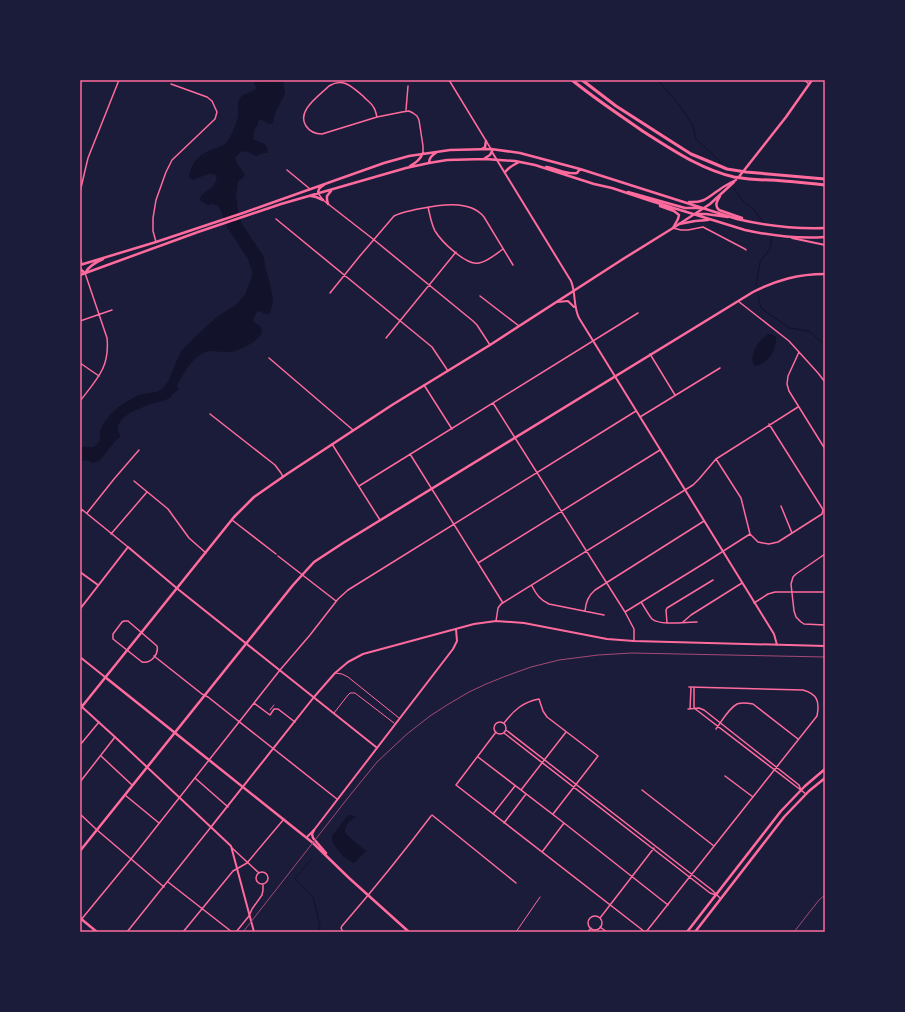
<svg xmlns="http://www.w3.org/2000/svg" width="905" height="1012" font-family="'Exo 2',sans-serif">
  <rect width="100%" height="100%" fill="#1b1b3a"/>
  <!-- water -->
  <path fill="#12122b" d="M259,80H283L285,93L274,116V119L273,123L269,124L260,119L258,122V125L254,130L253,139C261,144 269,142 267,153H263L256,156L246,151L239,153L235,158C237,167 242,168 245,175L242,179L238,181L236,195L238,212L242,224L264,257L265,267L269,280L273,300L270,314C263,315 263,311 257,311L253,320C255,324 260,324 261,328C262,329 262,334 261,334C259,341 236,352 229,352C220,353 210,348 201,354C190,361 183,374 177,386L179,389L175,392L173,394H172V396C169,398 166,400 163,401C159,402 155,402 151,404C138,409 108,419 121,437L117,439L100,460L93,463L87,460L82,461L80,460V446L85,447H94L100,441V431L104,423L109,416L118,407L138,395L156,392L162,389L168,382L181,351L211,322L218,316L236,305L245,295L252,277V270L248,259L227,227L221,211L218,206L213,204L208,205L204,203L200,200C201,192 209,191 214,185C215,183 216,181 217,179L215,174H208L192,180L189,177C191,162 200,153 214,149C219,147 223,146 227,142C231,137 237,122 238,116C239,110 236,103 240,98C244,93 251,93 256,89V87L253,81L258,82Z
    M768,334H771L776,337C777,349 767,365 755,366C747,356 759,340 768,334Z
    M348,815H351L352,816H356V817C351,819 344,826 345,832C346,835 364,850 367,851L364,853L354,863C344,858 332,847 332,836Z"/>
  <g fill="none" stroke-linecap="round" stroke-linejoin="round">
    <!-- stream -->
    <path stroke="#12122b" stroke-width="1" d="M658,80L680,106L693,126L696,139L719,160L720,163
      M734,188L741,199L755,211L763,222
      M756,286L760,262L770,249L772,235
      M758,294L761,308L789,328L809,331L825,345
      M312,858L295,879L313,897L320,926L319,932"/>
    <!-- service -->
    <path stroke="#ff6b9d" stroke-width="1" d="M335,673L342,674L348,677L399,718
      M334,713L348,695L350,693H355L394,723
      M516,932L540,897"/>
    <!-- pedestrian -->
    <path stroke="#ff6b9d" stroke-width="1" d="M270,710L274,705"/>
    <!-- minor -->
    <path stroke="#ff6b9d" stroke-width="1.5" d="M449,80L491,149
      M791,80H796
      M804,80L809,84
      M406,110L408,86
      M377,117C376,114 376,111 374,108C372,103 366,100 363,96C352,87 343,77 329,86C319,96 296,111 306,126C310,132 315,134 322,134L377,117L402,112L409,111L413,113L417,116L419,120L423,146V153
      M287,170L310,189
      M80,192L88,158L119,80
      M318,193L323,200L373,239L473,321L477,325L490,345
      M428,207C430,215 431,223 435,231C441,241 466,266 479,263C487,262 496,254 503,249
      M276,219L432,347L448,371
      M673,228L681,230H688L703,227L745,249L746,250
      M156,242L153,231V218L156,200L166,172L172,160L215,119L217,112L212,101L207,97L171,84
      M80,257L82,264
      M330,293L359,257L394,216C401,212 410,211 418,209C438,205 470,199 484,217L513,265
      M480,296L519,326
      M738,301L789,341L818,373L825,382
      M80,321L112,310
      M386,338L456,252
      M799,352L788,376L787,384L789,391L825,449
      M650,354L675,395
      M269,358L353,430
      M80,363L99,376
      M424,385L452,429
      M80,401C97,379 110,367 107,338L85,273
      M493,403L625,612L634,629V641
      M210,414L275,465L281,473L283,477
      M640,417L720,368
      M332,444L380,520
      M410,454L503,603
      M716,459L741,498L750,534L758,542L763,543L769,544L778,542L822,514L823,510L822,508L769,424
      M134,481L168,509L189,538L206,553
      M359,486L638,313
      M781,506L792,533
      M80,508L128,547
      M80,513L82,510
      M87,513L114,479L139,450
      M232,520L276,554
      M111,534L147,492
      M825,554L796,574L793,577L791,584L794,611L796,617L801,622L804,624L825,625
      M278,556L336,601
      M478,563L660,450
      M532,586C536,594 540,600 549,604L604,615
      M641,602C645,608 648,614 652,619C661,626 685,622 697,622
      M754,603L768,594L775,592H825
      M585,611C586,602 588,596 595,590L704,521
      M625,612L703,564L750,534
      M124,621H128L157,646C159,654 151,664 142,662L113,639V634L122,622Z
      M496,621L498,608L501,604L693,485L699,479L716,459L798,407
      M683,622L691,615L742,583
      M667,623L666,610L667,608L713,580
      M154,656L202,694L208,697L337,799
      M254,703L270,715L274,709H278L295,722
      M694,708L806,794
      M694,708V687
      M688,709L699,708L704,710L799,785L801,790
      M690,709L691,687
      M494 728a6 6 0 1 1 12 0a6 6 0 1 1-12 0Z
      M504,723C514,710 523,702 539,699L543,711L547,717L598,756L553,814
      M716,729C722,721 728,709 737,704C742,702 748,703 753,704L798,739
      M506,730L712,890L720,898
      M496,732L456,785L645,932
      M504,733L710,893L716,895
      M80,745L99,722
      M101,756L132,785
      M478,757L564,823L668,905
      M725,776L753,797
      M195,778L228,807
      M80,782L115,737
      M521,790L566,732
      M642,790L714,846
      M125,795L159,823
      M80,814L97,830L164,887
      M493,814L515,786
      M432,815L516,883
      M504,823L526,794
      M232,848L259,873
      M542,852L564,823
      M256 878a6 6 0 1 1 12 0a6 6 0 1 1-12 0Z
      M168,882L232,932
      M588 923a7 7 0 1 1 14 0a7 7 0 1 1-14 0Z
      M600,918L654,848
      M80,921L131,859L280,670L310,635L338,599L348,590L636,411
      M600,927L607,932
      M127,932L211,827
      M183,932L233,871L247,863L284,819
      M236,932L249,916L252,909L262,895L263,890V884
      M343,932L341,928L342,926C373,890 403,853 431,816
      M588,932L591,928
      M646,932L817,716C820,701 817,694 803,690L689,687"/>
    <!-- tertiary -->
    <path stroke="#ff6b9d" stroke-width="2" d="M492,152L571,281C576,293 573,306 579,318L774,634L777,645
      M792,238L825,245
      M557,302L568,301L574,307
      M80,572L98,585
      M80,609L128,547L179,590L376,747
      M80,657L105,677
      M80,702L81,704L82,707L115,737L231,846L254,932
      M211,827L314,697L335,673L348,662L363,654L474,624L496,621L524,623L607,639L634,641L825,646
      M307,837L314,830L453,649L457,641L456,629"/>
    <!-- secondary -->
    <path stroke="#ff6b9d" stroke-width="2.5" d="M105,677L313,843L349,878L409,932
      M314,830L312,834L313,838L326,853
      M80,851L293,585L314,562L343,543L753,292C777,280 798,274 825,274
      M687,932L781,811L805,786L825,769
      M695,932L784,817L809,791L825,778"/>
    <!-- primary -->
    <path stroke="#ff6b9d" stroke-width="2.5" d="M738,178L786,117L812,80
      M80,709L234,517L254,497L287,474L392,405L490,345L623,259L673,228L710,204L734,182"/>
    <!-- trunk -->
    <path stroke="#ff6b9d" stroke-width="2.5" d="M482,149L485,147L486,141
      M485,158L490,155L492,151
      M429,163C429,157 433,155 437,152
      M410,166C416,163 420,160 423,153
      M546,167C556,168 567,175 577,173L580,169
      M505,172C509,167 513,165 519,162
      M628,192L685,208H701
      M318,193C318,189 320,187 324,185
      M311,196L316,197L323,200
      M720,196C717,201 714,205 719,210L742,218
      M689,202C704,203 707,198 719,190C724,186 730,183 736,180
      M328,204L327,200V196L331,191
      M660,206L674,211L679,215L678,219L673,228
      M696,214H706L728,217
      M679,224L695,221L708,220
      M80,265L156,242L243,213L384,163L409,156L450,150L491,149L520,153L580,169L737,219C767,226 794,229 825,228
      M80,269L85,273C89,266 96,262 103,259
      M80,275L198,232L281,204L406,168L429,163L447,160L485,159L515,161L535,165L594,184L612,188L651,201L745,230C772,236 798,239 825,237
      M80,918L97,932"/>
    <!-- motorway -->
    <path stroke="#ff6b9d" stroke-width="3" d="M572,80C595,99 620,115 644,132C673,150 700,169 734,177C746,179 758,180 770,180C788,181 807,183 825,185
      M582,80L616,106L669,140L691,154L708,161L727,169L746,172L825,179"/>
    <!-- rail -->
    <path stroke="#a44b75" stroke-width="1" d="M243,932L347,799L377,762L407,734L430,716L447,705L469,692L486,684L506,676L531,667L559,660L598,655L632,653L825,657
      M794,932L819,900L825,895"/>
  </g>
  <!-- border -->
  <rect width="905" height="1012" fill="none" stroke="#1b1b3a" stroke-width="162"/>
  <rect x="81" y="81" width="743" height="850" fill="none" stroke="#ff6b9d" stroke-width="1.5"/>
</svg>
